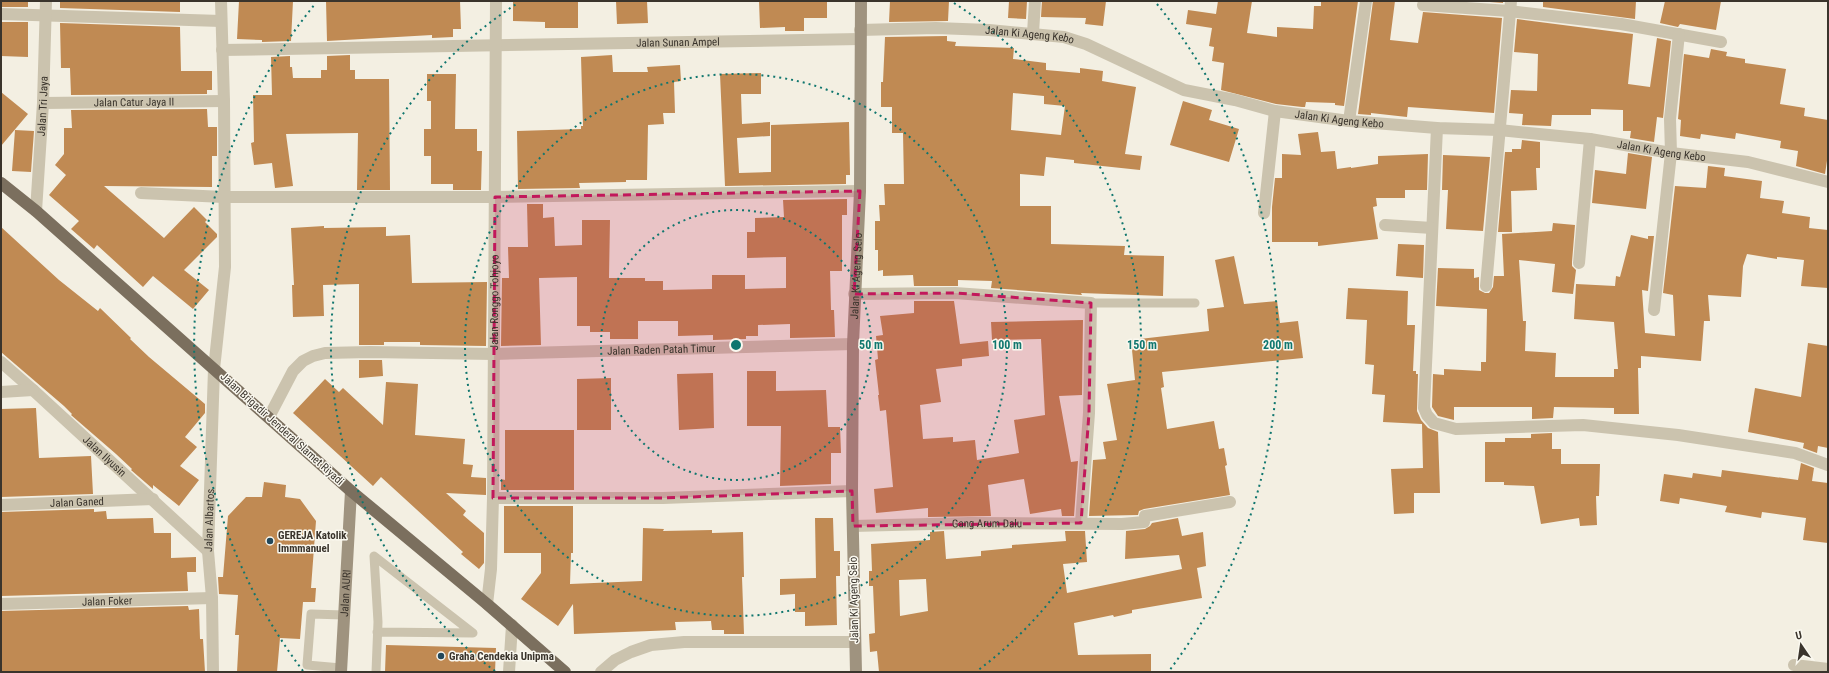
<svg xmlns="http://www.w3.org/2000/svg" width="1829" height="673" font-family="'Roboto Condensed',sans-serif">
  <rect width="100%" height="100%" fill="#f3efe2"/>
  <!-- building -->
  <path fill="#c08a53" fill-rule="evenodd" d="M1,1H28V7H1Z
    M60,1H180V12L60,8Z
    M239,1H293L291,41L262,42V40L237,39Z
    M326,1H460L461,29H453V37L432,38V35L327,41Z
    M513,1H578V28H545V22L513,21Z
    M616,1H647L648,23L617,24Z
    M759,1H827V18H804V31H785V27L760,28Z
    M890,1H949L948,21L889,22Z
    M1009,1H1027L1026,19L1008,18Z
    M1042,1H1106L1103,26L1085,24L1086,18L1041,17Z
    M1218,1H1252L1247,33L1277,37V27L1313,29L1314,6H1321V1H1358L1344,106L1335,105V103L1306,102L1305,107H1302L1276,104L1221,90L1224,63L1212,61L1214,47L1209,46L1212,28L1186,24L1188,10L1216,14Z
    M1373,1H1395L1390,40L1418,43L1423,12L1502,18L1494,113L1408,107L1407,117L1371,113V115L1358,114Z
    M1477,1H1503V3Z
    M1543,1H1636L1635,19L1543,7Z
    M1665,1H1721L1716,30L1680,24L1678,27L1660,23Z
    M1517,19L1633,34L1628,84L1650,87L1657,38L1671,41L1663,118L1657,117L1654,142L1630,138L1631,131H1623V110L1591,109V115H1552L1551,126L1522,125L1523,114L1509,113L1511,90L1537,91L1538,54L1514,52Z
    M1,22H28V57L1,56Z
    M60,23L180,27L181,71H212V90H207V94L71,95L70,68H61Z
    M947,36V41L956,42L955,46L1014,48L1013,59L1046,63V70L1080,73V68L1103,71L1102,81L1136,87L1125,154L1142,156L1140,170L1074,163V160L1046,157L1044,176L1020,174V206H1051V244L1125,246L1124,255L1164,256L1163,296L1081,293L1082,295L991,288L992,281L958,280V286H914L913,275L883,276V270L878,271V250H875V221H880L879,205H885L884,184H904L903,133H892V107H881V82H883L885,37ZM1013,93L1044,96V104L1065,106L1061,135L1011,130Z
    M1711,49L1727,52L1726,56L1745,59V63L1786,69L1780,104L1805,108L1804,116L1828,120V154L1825,174L1796,166L1798,151L1780,148L1781,141L1736,133L1735,139L1701,134L1700,139L1680,136L1681,120L1678,119L1684,54L1709,58Z
    M350,55V70H355V79H389L390,190H357L358,133L286,134L293,186L275,188L272,163L254,165L251,143L254,142L253,95H272L271,57L290,56V67H292L293,78H321V70H327V56Z
    M612,55L613,72H648L647,67L680,65L681,81L674,82L675,113H663L664,124L648,125L647,180H626V182L579,183L580,188L518,189L517,131L581,129V126H583L581,57Z
    M761,73V94H741L742,124L770,122V136L737,138L739,173L771,172V125L849,122L850,175H846V184L725,186L720,74Z
    M427,74H456L455,129H477V151H482L481,190H453V184H431V156H424V129H431V101H427Z
    M1,92L28,114L1,146Z
    M1183,101L1212,110L1209,120L1239,129L1229,162L1170,145Z
    M207,109L208,127H217V156H212V187L104,186L164,238L194,207L207,220L205,222L217,234V237L184,270L209,290L193,309L153,276L143,287L97,245L94,249L71,229L79,221L49,195L66,175L55,165L64,154V128H72L71,110Z
    M15,130L34,131L31,172L12,171Z
    M1318,132L1321,152L1335,151L1337,169L1351,167V168L1378,164V156L1428,154L1427,190H1405V198H1376L1377,206L1373,207L1378,239L1318,246V242H1272V207L1275,178H1282V154L1301,155L1298,134Z
    M1522,140L1540,142V168H1536L1537,190L1511,191L1512,232H1498L1505,152H1512V149H1521Z
    M1628,153L1652,157L1646,209L1592,203L1595,170L1626,174Z
    M1443,155L1490,157L1483,231L1446,229L1448,190H1442Z
    M1708,166L1725,168L1724,176L1762,181L1760,198L1784,201L1782,213L1810,217L1809,228L1828,230V288L1801,286L1804,260L1777,257V259L1747,254L1743,266L1741,297L1708,295L1710,321H1704L1701,361L1641,356V368H1638L1639,414H1614V408L1554,407L1553,418L1532,419V407H1454V420L1438,416L1432,407L1433,374L1444,375V369L1481,371V362H1486L1487,309L1436,306L1438,268L1474,269V278L1479,277V290L1485,293H1489L1493,287L1494,276H1504L1502,234L1552,231L1553,223L1575,225L1572,262V266L1576,270L1573,294L1552,292L1555,264L1519,260L1523,321H1526L1525,351L1556,353L1555,377H1614V369H1618L1614,322L1574,319L1576,284L1615,286L1616,276L1620,277L1631,235L1648,239V236H1654L1648,291L1642,290L1645,333L1675,336L1673,295L1663,293L1675,186L1706,188Z
    M847,199V215H842V271H830L831,310H834L835,337L790,338V324L758,325V336H746V339L713,340V335L678,336V321H638V339H610V332H590V326H577V277L539,278L541,345L501,346L502,278H509L508,247H528L527,204H543V218L554,217L555,246L582,245V220H610L609,278H645V281H663V290L712,289V275H745V289L786,288V257L747,258V232H755V218L784,217L783,200Z
    M324,226V228L386,227V236L410,235L412,283L487,282L486,346L420,345V342H384V345H359V284L323,285L324,316L293,317L292,285H294L291,228Z
    M1,227L59,280L98,311L100,308L131,338L130,339L149,357L205,404V413L185,437L197,447L180,466L199,480L179,506L153,485V489L131,470L132,469L116,454L71,415L72,414L64,406L1,352Z
    M1398,244L1424,245L1423,278L1396,276Z
    M1234,256L1244,304L1277,301L1280,323L1298,321L1303,358L1162,372L1164,387L1161,388L1167,429L1214,421L1219,449L1224,448L1227,465L1225,466L1230,495L1144,509L1139,511L1138,515L1089,516L1093,460L1106,459L1103,442L1117,440L1107,384L1135,380L1131,340L1209,331L1207,309L1224,307L1215,260Z
    M1348,288L1408,291L1407,325H1415L1413,371H1416V374H1418L1417,411L1421,420L1428,428L1438,432L1440,493H1414V513L1394,514L1391,469L1423,468L1422,424L1383,422L1385,395L1372,394L1374,365L1365,364L1367,320L1346,319Z
    M914,301H954L960,344L988,341L989,356L962,359V366L936,369L941,402L920,405L923,439L953,437V442L975,440L977,460L1019,453L1014,420L1045,415L1041,339L992,340L991,322L1083,320L1082,395L1059,396L1071,462L1078,461L1074,516H1062L1061,509L1030,514L1024,479L988,485L991,516L928,517V508L876,513L874,489L893,487L886,410L880,411L878,395H879L875,360L878,359L876,336L883,335L880,316L914,313Z
    M1808,343L1828,346V448L1818,446L1817,453L1803,448L1804,443L1748,432L1755,388L1801,397Z
    M359,360H382L383,376L359,378Z
    M747,371H776V391L826,390L828,427H840L841,453H831V484L780,486L781,426H747Z
    M713,373L714,428L679,430L677,374Z
    M611,378V430H577V379Z
    M325,379L339,392L343,388L383,425L386,382L418,384L415,435L465,439L463,464L473,465L471,477L486,478V495L446,493L466,511L463,515L484,533V563L479,569L461,554L463,552L381,477L373,486L293,413Z
    M36,408L39,458L91,456L93,494L1,497V409Z
    M505,430H574V490H501V479L505,480Z
    M1552,433V449H1561V464H1600L1599,496H1596L1597,525L1580,526L1579,518L1541,524L1534,486L1504,485V482H1485V442H1505V438H1531V434Z
    M1801,463L1814,468L1812,481L1828,483V543L1803,540L1806,518L1762,512L1761,518L1725,512L1727,506L1680,498L1679,504L1660,501L1664,474L1692,478L1693,473L1721,477L1722,470L1798,480Z
    M264,482L286,485L285,497L300,499L316,521L311,588H316L315,602H303L300,639L280,638L277,672H237L239,635H235L238,595L219,594L218,577H223L228,516L246,497H262Z
    M504,506H573V553H571L570,584L642,581L643,528L664,529L663,531L712,530V533L743,532L744,577H742L744,634H724V630H712L711,621L675,622L676,630L574,634L573,604L558,626L521,599L541,573V553H504Z
    M94,509V512L106,511L107,519L153,518L154,533H171V558L196,557V572H187L188,591L1,596V512Z
    M815,518H833L834,551H840V576H836L837,625L805,626V612H795V594L780,595V579L816,578Z
    M1178,518L1182,536L1203,532L1206,566L1197,568L1202,598L1132,610V613L1114,617L1113,615L1074,623L1078,655L1151,654V672H879L877,651L870,652L869,634L875,633L873,586H869V571H872L871,544L930,540V532L944,531L946,559L981,556V551L1012,548V545L1066,541L1065,531H1085L1087,562L1063,564L1067,593L1182,569L1179,555L1125,559L1126,531L1145,529L1150,526L1152,523ZM926,579L928,611L900,616L899,580Z
    M188,606L189,610L199,609L200,639H203L205,672H1V611Z
    M386,645L496,648L495,672H385Z"/>
  <g fill="none" stroke-linecap="round" stroke-linejoin="round">
    <!-- lane -->
    <path stroke="#cbc3ae" stroke-width="9" d="M1091,303H1195
      M341,668L307,665L311,614L344,615
      M376,672L378,622L374,556L473,633L377,632"/>
    <!-- street -->
    <g stroke="#cbc3ae" stroke-width="12">
      <path d="M1423,5L1509,11L1621,24L1721,42"/>
      <path d="M1,14L221,21"/>
      <path id="s1" d="M860,30L936,28L989,30L1064,37L1086,44L1184,90L1235,100L1275,111L1349,121L1437,128L1499,130L1590,139L1671,153L1748,162L1828,182"/>
      <path d="M1033,33L1035,1"/>
      <path id="s2" d="M222,50L860,39"/>
      <path id="s3" d="M43,103L224,101"/>
      <path d="M1349,121L1366,1"/>
      <path d="M1437,128L1424,408L1427,415L1434,423L1456,429L1583,425L1678,435L1795,453L1828,465"/>
      <path d="M141,193L223,197H495L860,191"/>
      <path id="s4" d="M36,211L43,103L46,1"/>
      <path d="M1264,213L1275,111"/>
      <path d="M1385,225L1432,228"/>
      <path d="M1579,263L1590,139"/>
      <path d="M1486,286L1511,1"/>
      <path d="M854,294L955,293L1091,303L1089,413L1081,523"/>
      <path d="M1654,310L1671,153L1670,119L1679,34"/>
      <path id="s5" d="M1,362L33,390L208,551"/>
      <path d="M1,392L33,390"/>
      <path id="s6" d="M269,417L293,371L303,361L313,356L325,353L370,352L494,354L853,344"/>
      <path d="M493,498H663L852,491"/>
      <path id="s7" d="M1,505L153,499"/>
      <path id="s8" d="M853,526L969,523L1122,524L1144,522L1145,516L1230,502"/>
      <path id="s9" d="M1,604L212,598"/>
      <path id="s10" d="M487,604L491,569L493,498L496,1"/>
      <path d="M1794,665L1828,669"/>
      <path id="s11" d="M213,672L212,598L208,551L214,369L225,267L224,101L221,1"/>
      <path d="M509,672L512,625"/>
      <path d="M601,672L615,660L631,652L651,645L684,642H855"/>
    </g>
    <!-- secondary -->
    <g stroke="#9f937f" stroke-width="12">
      <path id="s12" d="M341,672L351,491"/>
      <path id="s13" d="M856,672L852,491L853,344L860,191L861,1"/>
    </g>
    <!-- primary -->
    <path stroke="#7b6f5e" stroke-width="12" d="M1,183L36,211L351,491L487,604L565,672"/>
  </g>
  <!-- marked area -->
  <path fill="#c2185b" fill-opacity="0.2" stroke="#c2185b" stroke-width="3" stroke-dasharray="8 5" stroke-linejoin="round" d="M860,191L854,294L955,293L1091,303L1089,413L1081,523L853,526L852,491L663,498H493L495,197Z"/>
  <!-- distance rings -->
  <g fill="none" stroke="#0f766e" stroke-width="2" stroke-dasharray="2 4">
    <circle cx="736" cy="345" r="135"/>
    <circle cx="736" cy="345" r="271"/>
    <path d="M495 671A406 406 0 0 1 518 3M954 3A406 406 0 0 1 977 671"/>
    <path d="M303 671A542 542 0 0 1 315 4M1157 4A542 542 0 0 1 1169 671"/>
  </g>
  <!-- markers -->
  <g fill="#23485a" stroke="#faf8ef" stroke-width="1.5">
    <circle cx="270" cy="541" r="4"/>
    <circle cx="441" cy="656" r="4"/>
  </g>
  <g text-anchor="middle" dominant-baseline="central" stroke-width="3" stroke-linejoin="round" paint-order="stroke">
    <!-- street labels -->
    <g font-size="11" fill="#3a342c" stroke="#faf8ef">
      <text stroke="none"><textPath href="#s1" startOffset="170">Jalan Ki Ageng Kebo</textPath></text>
      <text stroke="none"><textPath href="#s2" startOffset="456">Jalan Sunan Ampel</textPath></text>
      <text stroke="none"><textPath href="#s3" startOffset="91">Jalan Catur Jaya II</textPath></text>
      <text stroke="none"><textPath href="#s4" startOffset="105">Jalan Tri Jaya</textPath></text>
      <text stroke="none"><textPath href="#s1" startOffset="494">Jalan Ki Ageng Kebo</textPath></text>
      <text stroke="none"><textPath href="#s1" startOffset="818">Jalan Ki Ageng Kebo</textPath></text>
      <text stroke="none"><textPath href="#s13" startOffset="396">Jalan Ki Ageng Selo</textPath></text>
      <text stroke="none"><textPath href="#s10" startOffset="302">Jalan Ronggo Tohjoyo</textPath></text>
      <text stroke="none"><textPath href="#s6" startOffset="426">Jalan Raden Patah Timur</textPath></text>
      <text transform="translate(282 429) rotate(42)">Jalan Brigadir Jenderal Slamet Riyadi</text>
      <text stroke="none"><textPath href="#s5" startOffset="140">Jalan Ilyusin</textPath></text>
      <text stroke="none"><textPath href="#s7" startOffset="76">Jalan Ganed</textPath></text>
      <text stroke="none"><textPath href="#s11" startOffset="152">Jalan Albartos</textPath></text>
      <text stroke="none"><textPath href="#s8" startOffset="134">Gang Arum Dalu</textPath></text>
      <text stroke="none"><textPath href="#s12" startOffset="79">Jalan AURI</textPath></text>
      <text transform="translate(854 600) rotate(-91)">Jalan Ki Ageng Selo</text>
      <text stroke="none"><textPath href="#s9" startOffset="106">Jalan Foker</textPath></text>
    </g>
    <!-- poi labels -->
    <g font-size="11" font-weight="bold" fill="#3a342c" stroke="#faf8ef" text-anchor="start">
      <text x="278" y="535">GEREJA Katolik<tspan x="278" dy="13">Immmanuel</tspan></text>
      <text x="449" y="656">Graha Cendekia Unipma</text>
    </g>
  </g>
  <circle cx="736" cy="345" r="6" fill="#0f766e" stroke="#faf8ef" stroke-width="2"/>
  <g font-size="12" text-anchor="middle" font-weight="bold" fill="#0f766e" stroke="#faf8ef" stroke-width="3" stroke-linejoin="round" paint-order="stroke">
    <text x="871" y="349">50 m</text>
    <text x="1007" y="349">100 m</text>
    <text x="1142" y="349">150 m</text>
    <text x="1278" y="349">200 m</text>
  </g>
  <!-- border -->
  <rect width="1829" height="673" fill="none" stroke="#3a342c" stroke-width="4"/>
  <!-- north arrow -->
  <g transform="translate(1801 645) rotate(347)" stroke="#faf8ef" stroke-width="3" paint-order="stroke">
  <path d="M0-3L7 15L0 10L-7 15Z" fill="#3a342c"/>
  <text y="-6" font-size="11" font-weight="bold" text-anchor="middle" fill="#3a342c">U</text>
  </g>
</svg>
